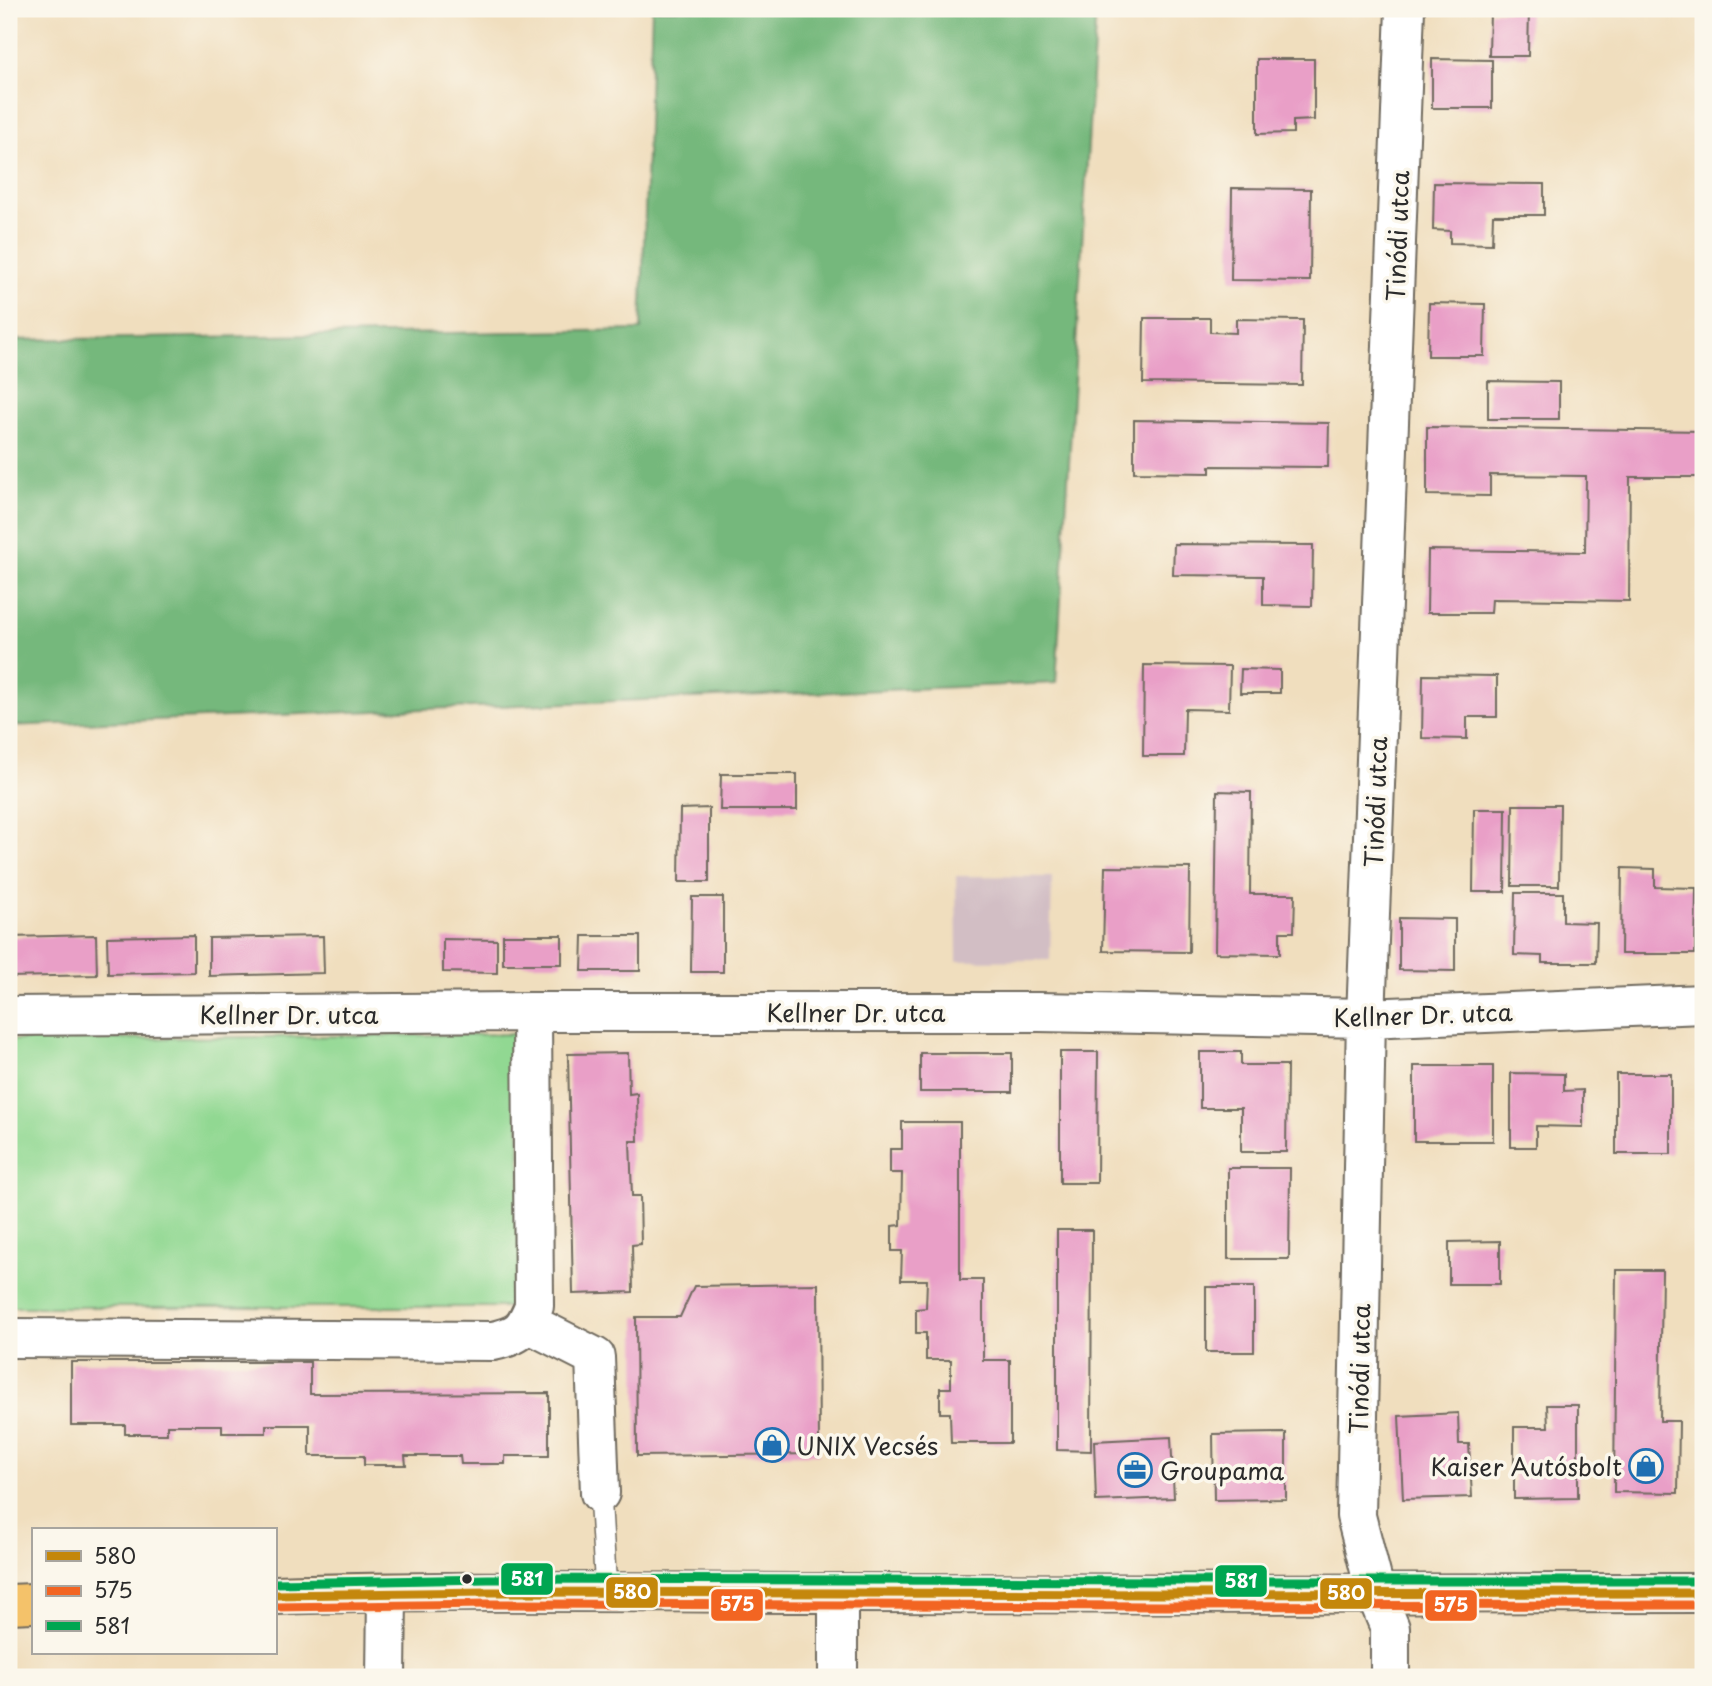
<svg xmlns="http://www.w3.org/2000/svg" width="1712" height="1686" font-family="'Playpen Sans',sans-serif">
  <rect width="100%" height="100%" fill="#fbf7ec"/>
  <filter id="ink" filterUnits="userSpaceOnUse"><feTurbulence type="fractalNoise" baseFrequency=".0143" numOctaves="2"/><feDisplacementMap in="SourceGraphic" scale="14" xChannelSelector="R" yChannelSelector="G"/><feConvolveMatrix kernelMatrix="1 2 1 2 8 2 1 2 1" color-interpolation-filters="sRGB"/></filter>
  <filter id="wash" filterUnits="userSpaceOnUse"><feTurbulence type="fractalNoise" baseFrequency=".00686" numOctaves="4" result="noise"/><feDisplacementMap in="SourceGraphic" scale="28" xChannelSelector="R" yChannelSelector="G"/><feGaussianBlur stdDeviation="1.57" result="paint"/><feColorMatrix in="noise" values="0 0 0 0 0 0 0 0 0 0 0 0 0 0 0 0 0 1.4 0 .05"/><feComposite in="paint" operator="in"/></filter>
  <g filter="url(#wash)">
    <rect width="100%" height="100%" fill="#f0debe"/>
    <!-- industrial -->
    <path fill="#d2bec4" d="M956,876L1052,877L1050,960L957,961Z"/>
    <!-- green -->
    <path fill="#91d892" stroke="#5e825e" stroke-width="2" d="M519,1034L521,1285L511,1307H9V1040Z"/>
    <!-- forest -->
    <path fill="#74b87c" stroke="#507254" stroke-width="2" d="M652,9H1096L1056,683L9,726V340L641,330Z"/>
    <g id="blocks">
      <!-- building -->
      <path fill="#e99fc7" d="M1511,9H1529L1528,56H1489L1490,11H1511Z
        M1257,59H1314V120L1293,121V133L1257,134Z
        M1432,59L1492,60V108H1432Z
        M1434,183L1544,184V215H1493L1492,244L1450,243V231L1433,230Z
        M1232,188L1311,189L1310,281L1231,280Z
        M1429,303L1485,304L1484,356H1428Z
        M1144,318H1210V332L1236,333V319L1303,320L1302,385L1143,383Z
        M1488,381L1559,382V419H1488Z
        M1134,420L1329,423L1328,467L1210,466V473L1134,472Z
        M1427,427L1703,431V477H1630L1629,601L1492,599L1491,613H1427L1428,550L1585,552L1586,476L1490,475V496L1427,495Z
        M1174,544L1313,545L1312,606L1263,605V576L1173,575Z
        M1144,665L1230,666L1229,710L1185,709L1184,756H1143Z
        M1241,669L1280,670V693H1240Z
        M1423,675L1497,676V717H1467V739L1422,738Z
        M721,774H797V810H720Z
        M1217,791L1251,792L1250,894H1295L1294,932H1280V954L1215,953Z
        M1513,805H1560L1559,886H1512Z
        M709,808V882H679L680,809Z
        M1474,809H1506L1505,892H1473Z
        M1105,867L1190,868L1189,952L1103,951Z
        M1622,868L1655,869V887L1696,888L1695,954H1621Z
        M1515,893H1563V922L1597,923L1596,963H1542V956L1514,955Z
        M692,897H723V972H691Z
        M1399,918L1455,919V971L1399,970Z
        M96,935L97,975L9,977V937Z
        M194,935V972L108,974L107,937Z
        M503,935H562V964H503Z
        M323,936L324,973L209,976V938Z
        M583,936H640V971H582Z
        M443,939L497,940V973L443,972Z
        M1060,1052H1098L1097,1183H1060Z
        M1200,1052H1241V1065H1287L1286,1152H1241V1108H1200Z
        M628,1053L629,1094L637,1093L638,1141H630L632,1196H640L641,1244L632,1245L633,1292L573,1294L568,1054Z
        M920,1053H1012V1092H920Z
        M1414,1066H1493V1141H1414Z
        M1511,1073L1564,1074V1091L1583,1090V1127L1536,1126V1147H1511Z
        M1616,1074H1671V1154H1616Z
        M902,1122H960V1280H983V1360H1010V1443H951L950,1413H940V1388H951V1360H926V1333H916V1309L926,1308L927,1280H901L902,1251H892V1226L901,1225L902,1173H890V1149H902Z
        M1228,1168H1290L1289,1259H1228Z
        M1057,1230H1092L1091,1451L1057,1450Z
        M1500,1241V1284H1449V1242Z
        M1616,1270H1662L1660,1421H1679L1678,1493L1614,1492Z
        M818,1284L819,1454L637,1456L636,1317H680L694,1286Z
        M1206,1287H1254V1352H1206Z
        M71,1362H310V1394L549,1393V1456H505V1464H461L460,1456H405L406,1465H364V1456H310V1425H266V1433H222V1425H167V1434H125V1425H71Z
        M1547,1405H1578V1498L1514,1499V1427H1548Z
        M1458,1413L1459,1444H1469L1472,1497L1403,1499L1399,1416Z
        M1286,1433V1499L1214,1500L1213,1434Z
        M1171,1437L1174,1498L1096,1501L1094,1441Z"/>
    </g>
  </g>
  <g filter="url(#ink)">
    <use href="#blocks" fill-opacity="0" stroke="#706a5e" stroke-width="2"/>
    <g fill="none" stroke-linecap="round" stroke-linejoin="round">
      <!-- lane casing -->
      <g stroke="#706a5e" stroke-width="24">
        <path id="lane" d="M600,1493L606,1591"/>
      </g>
      <!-- street casing -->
      <g stroke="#706a5e" stroke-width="42">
        <path id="street" d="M9,1016L532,1012H1038L1366,1018L1703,1004
          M528,1323L595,1357L600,1493
          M9,1338L493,1341C519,1335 524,1331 534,1306L532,1012
          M838,1593V1677
          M386,1677L387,1594
          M1390,1677V1628L1376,1594L1356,1516L1366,1018L1405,9"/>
      </g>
      <!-- primary casing -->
      <g stroke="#706a5e" stroke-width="42">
        <path id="primary" d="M275,1595C464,1589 653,1593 842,1593C1129,1594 1416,1594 1703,1593
          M9,1604L33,1603"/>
      </g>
      <!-- lane -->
      <use href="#lane" stroke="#fff" stroke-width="21"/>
      <!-- street -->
      <use href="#street" stroke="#fff" stroke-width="38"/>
      <!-- primary -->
      <use href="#primary" stroke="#f4c26a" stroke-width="38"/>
      <!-- bus-1 casing -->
      <g stroke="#fbf7ec" stroke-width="14">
        <path id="bus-1" d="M275,1595L488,1592L1165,1594L1703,1593"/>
      </g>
      <!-- bus-2 casing -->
      <g stroke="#fbf7ec" stroke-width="14">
        <path id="bus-2" d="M275,1607L488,1604L1165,1606L1703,1605"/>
      </g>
      <!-- bus-3 casing -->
      <g stroke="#fbf7ec" stroke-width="14">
        <path id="bus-3" d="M275,1583L488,1579L1165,1581H1703"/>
      </g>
      <!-- bus-1 -->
      <use href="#bus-1" stroke="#c4870b" stroke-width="9"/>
      <!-- bus-2 -->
      <use href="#bus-2" stroke="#f26522" stroke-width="9"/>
      <!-- bus-3 -->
      <use href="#bus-3" stroke="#00a651" stroke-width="9"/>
    </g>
  </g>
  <!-- icons -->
  <defs>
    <g id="shop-ring" transform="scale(1.75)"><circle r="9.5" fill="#fbf7ec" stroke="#1f6fb2" stroke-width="1.5"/><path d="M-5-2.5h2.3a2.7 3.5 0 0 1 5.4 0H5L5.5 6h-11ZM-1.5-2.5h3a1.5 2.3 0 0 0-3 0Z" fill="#1f6fb2"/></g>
    <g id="office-ring" transform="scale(1.75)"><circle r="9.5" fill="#fbf7ec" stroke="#1f6fb2" stroke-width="1.5"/><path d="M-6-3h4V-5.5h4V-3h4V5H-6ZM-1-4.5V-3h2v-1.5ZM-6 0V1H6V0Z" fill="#1f6fb2"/></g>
  </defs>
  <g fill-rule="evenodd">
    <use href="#shop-ring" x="772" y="1445"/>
    <use href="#shop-ring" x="1646" y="1466"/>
    <use href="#office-ring" x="1135" y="1470"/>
  </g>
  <!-- markers -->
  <circle fill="#2b2b2b" stroke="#fbf7ec" stroke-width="2.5" cx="467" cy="1579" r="6"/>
  <g text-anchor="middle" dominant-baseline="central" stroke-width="7" stroke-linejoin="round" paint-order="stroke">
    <!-- street labels -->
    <g font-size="24" fill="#2b2b2b" stroke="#fbf7ec">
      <text transform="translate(1397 236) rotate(-88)">Tinódi utca</text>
      <text transform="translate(1375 802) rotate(-88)">Tinódi utca</text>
      <text x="856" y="1012">Kellner Dr. utca</text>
      <text x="289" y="1014">Kellner Dr. utca</text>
      <text transform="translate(1423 1014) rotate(-2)">Kellner Dr. utca</text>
      <text transform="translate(1359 1369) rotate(-89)">Tinódi utca</text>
    </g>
    <!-- poi labels -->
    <g font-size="24" fill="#2b2b2b" stroke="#fbf7ec" text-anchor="start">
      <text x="796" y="1445">UNIX Vecsés</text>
      <text x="1622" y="1466" text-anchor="end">Kaiser Autósbolt</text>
      <text x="1160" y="1470">Groupama</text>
    </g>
  </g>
  <g stroke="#fbf7ec" stroke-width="2.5">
    <rect x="500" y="1562" width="54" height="34" rx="7" fill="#00a651"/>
    <rect x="1214" y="1564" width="54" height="34" rx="7" fill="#00a651"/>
    <rect x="605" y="1576" width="54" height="33" rx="7" fill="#c4870b"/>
    <rect x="1319" y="1577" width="54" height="33" rx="7" fill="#c4870b"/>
    <rect x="710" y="1588" width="54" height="34" rx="7" fill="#f26522"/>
    <rect x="1424" y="1589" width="54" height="33" rx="7" fill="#f26522"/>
  </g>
  <g font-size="19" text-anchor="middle" font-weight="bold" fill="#fff">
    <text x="527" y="1586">581</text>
    <text x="1241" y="1588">581</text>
    <text x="632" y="1599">580</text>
    <text x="1346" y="1600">580</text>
    <text x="737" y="1611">575</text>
    <text x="1451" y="1612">575</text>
  </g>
  <!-- margin -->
  <rect width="1712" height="1686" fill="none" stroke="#fbf7ec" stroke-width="35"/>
  <!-- legend -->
  <rect x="32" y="1528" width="245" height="126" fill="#fbf7ec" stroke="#a8a59f" stroke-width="2"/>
  <rect x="46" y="1551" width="35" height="10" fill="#c4870b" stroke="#a8a59f" stroke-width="2"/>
  <text x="94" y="1564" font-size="21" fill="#2b2b2b">580</text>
  <rect x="46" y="1586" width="35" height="10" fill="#f26522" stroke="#a8a59f" stroke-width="2"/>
  <text x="94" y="1598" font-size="21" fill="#2b2b2b">575</text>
  <rect x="46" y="1621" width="35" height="10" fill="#00a651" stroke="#a8a59f" stroke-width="2"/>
  <text x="94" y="1634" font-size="21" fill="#2b2b2b">581</text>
</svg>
